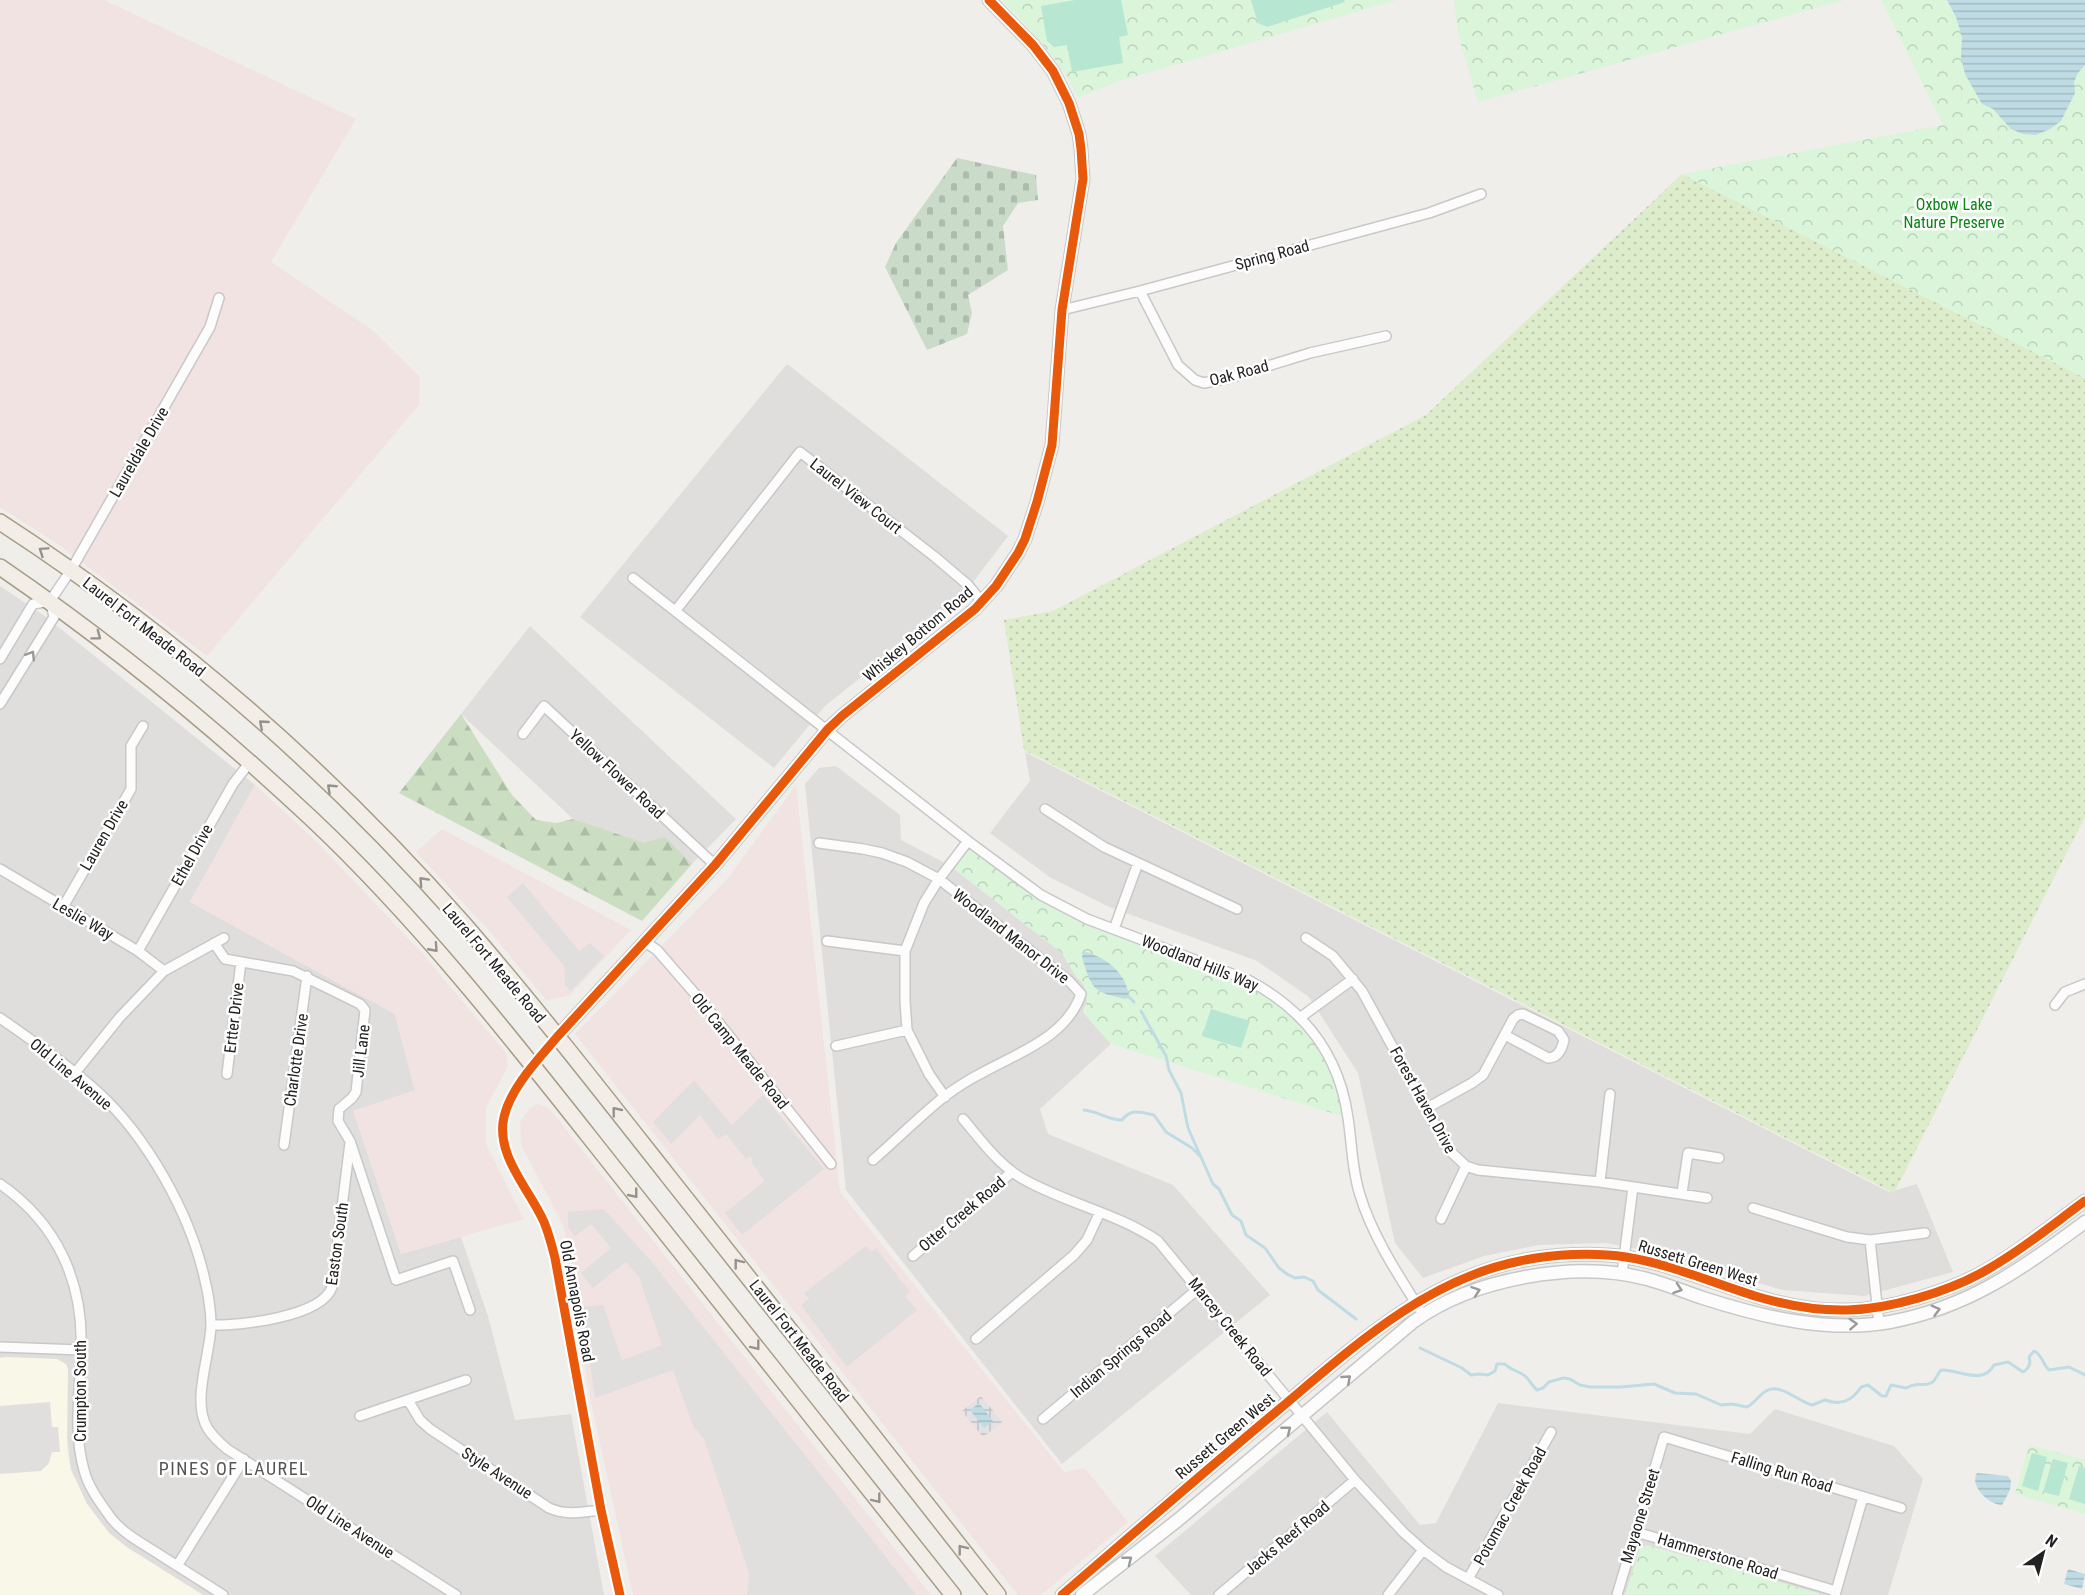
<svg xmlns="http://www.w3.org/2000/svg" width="2085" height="1595" font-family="'Roboto Condensed',sans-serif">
  <defs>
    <pattern id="grass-dots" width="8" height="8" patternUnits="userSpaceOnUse" patternTransform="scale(1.5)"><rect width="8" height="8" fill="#ddeccb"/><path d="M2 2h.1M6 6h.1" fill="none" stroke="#bdcaae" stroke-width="1.8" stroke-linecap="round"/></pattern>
    <pattern id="forest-firs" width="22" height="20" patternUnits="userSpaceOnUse" patternTransform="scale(1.5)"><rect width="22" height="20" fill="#cbdec1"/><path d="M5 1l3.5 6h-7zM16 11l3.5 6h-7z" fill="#aebea6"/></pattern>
    <pattern id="cemetery-stones" width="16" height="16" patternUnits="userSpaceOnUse" patternTransform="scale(1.5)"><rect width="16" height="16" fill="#cadbca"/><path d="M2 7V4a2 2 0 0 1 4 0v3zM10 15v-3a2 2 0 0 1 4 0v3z" fill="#adbcad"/></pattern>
    <pattern id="park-crowns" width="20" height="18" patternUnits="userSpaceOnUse" patternTransform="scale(1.5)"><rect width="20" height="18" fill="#daf5da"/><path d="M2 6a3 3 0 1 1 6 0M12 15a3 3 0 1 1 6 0" fill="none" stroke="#bbd2bb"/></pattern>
    <pattern id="plaza-grid" width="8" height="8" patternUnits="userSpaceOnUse" patternTransform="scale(1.5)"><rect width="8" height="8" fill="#e2e1e5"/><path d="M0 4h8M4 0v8" fill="none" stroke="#c2c1c4"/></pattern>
    <pattern id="water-rules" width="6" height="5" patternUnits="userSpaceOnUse" patternTransform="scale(1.5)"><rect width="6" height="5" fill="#bfdbe3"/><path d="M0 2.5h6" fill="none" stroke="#a4bcc2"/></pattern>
  </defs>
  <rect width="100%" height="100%" fill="#f0eeeb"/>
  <!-- residential -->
  <path fill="#dfdedc" d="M787,364L1008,536L962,597L825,706L774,768L580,617Z
    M0,586L46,617L255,785L190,902L395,1014L415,1091L354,1111L401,1254L461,1237L488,1316L515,1420L571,1414L604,1595H203L128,1548L109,1533L87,1504L71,1470L66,1429L6,1357L0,1358Z
    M530,626L736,819L692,864L665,838L644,844L573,819L461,714Z
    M1025,752L1889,1192L1917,1184L1953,1272L1864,1296L1783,1290L1648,1251L1606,1243L1539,1245L1484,1256L1423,1278L1395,1243L1358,1073L1309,997L1257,961L1107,906L1051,878L990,833L1030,781Z
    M836,766L900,815L901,840L949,865L1062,953L1075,975L1084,985L1087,1001L1083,1012L1111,1044L1040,1109L1048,1134L1173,1185L1270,1295L1062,1464L846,1190L805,784L819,768Z
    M1498,1403L1750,1434L1775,1409L1894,1446L1923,1479L1888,1595H1191L1155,1556L1327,1412L1420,1525L1436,1523Z"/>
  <!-- commercial -->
  <path fill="#f1e3e1" d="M0,0H104L356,119L271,262L371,329L420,377L419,405L207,656L59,545L0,507Z
    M255,785L316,841L422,953L506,1053L508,1066L486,1108V1145L524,1219L401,1254L353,1111L415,1090L395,1014L190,902Z
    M796,785L840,1192L1064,1472L1085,1468L1128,1522L1041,1595H1018L575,1034L728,878Z
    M442,829L631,930L569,996L546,1000L493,935L416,852Z
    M538,1104L550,1109L931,1595H633L591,1402L576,1312L574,1276L569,1250L563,1225L521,1145L520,1122L529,1109Z"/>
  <!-- education -->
  <path fill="#f8f7e8" d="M6,1357L57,1359L66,1364L68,1369L67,1449L71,1470L87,1504L109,1533L128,1548L203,1595H0V1358Z"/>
  <!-- grass -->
  <path fill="url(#grass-dots)" d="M1682,174L2085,378V817L1894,1193L1024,750L1004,620L1053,611L1426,415Z"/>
  <!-- forest -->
  <path fill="url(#forest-firs)" d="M461,714L512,795L536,820L556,823L573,819L644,843L665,837L692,864L642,921L399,793Z"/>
  <!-- cemetery -->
  <path fill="url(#cemetery-stones)" d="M957,158L1036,175L1038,200L1018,203L1003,226L1008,270L968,295L972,313L967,334L927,350L885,267L896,243Z"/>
  <!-- park -->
  <path fill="url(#park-crowns)" d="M1002,0H1397L1116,82L1078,98C1060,59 1031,31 1002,0Z
    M1454,0H1845L1478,102L1458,34Z
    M1881,0H2085V378L1682,174L1943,125Z
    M968,841L1041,895L1267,990L1325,1049L1348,1118L1111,1044L1083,1012L1087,1001L1084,985L1075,975L1062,953L949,865Z
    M2029,1445L2085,1460V1514L2015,1494Z
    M1647,1545L1818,1593L1819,1595H1625L1640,1548Z"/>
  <!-- pitch -->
  <path fill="#b7e6d2" d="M1075,0H1121L1128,35L1119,37L1123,63L1072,72L1067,45L1054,47L1047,41L1041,6Z
    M1251,0H1344L1345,2L1267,27L1258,23Z
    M1211,1009L1250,1021L1241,1048L1202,1036Z
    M2032,1453L2047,1457L2038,1491L2022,1486Z
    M2053,1459L2068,1463L2059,1496L2043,1492Z
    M2079,1466L2085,1468V1504L2069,1499Z"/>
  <!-- parking -->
  <path fill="#e0dfde" d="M523,883L579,951L590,943L604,956L571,991L565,985L564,966L507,897Z
    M694,1080L732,1125L763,1095L824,1169L742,1235L725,1213L765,1181L751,1162L753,1159L750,1156L746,1159L726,1134L718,1139L700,1115L671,1144L653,1122Z
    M604,1209L651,1261L916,1595H747L749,1573L704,1439L693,1426L673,1370L595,1398L582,1307L603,1305L622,1360L662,1345L639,1277L626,1262L593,1288L581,1273L611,1248L591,1224L575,1236L568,1227V1212Z
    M866,1246L871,1252L876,1248L910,1292L905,1296L917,1310L847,1367L801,1305L809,1299L804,1293Z
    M50,1402L52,1427H58L60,1452H52L49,1463L41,1471L0,1474V1406Z"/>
  <!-- plaza -->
  <path fill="url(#plaza-grid)" d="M981,1396L1002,1422L983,1437L962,1411Z"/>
  <!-- water -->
  <path fill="url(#water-rules)" d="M1947,0H2085V65L2078,73L2074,82L2075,93L2061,121L2050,129L2036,135L2023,134L2011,129L1993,109L1982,104L1965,74L1961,57L1962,37L1956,17Z
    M1086,952C1107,958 1127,974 1129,997L1126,999C1093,992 1092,990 1082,957L1083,953Z
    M979,1403L993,1421L984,1428L970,1410Z
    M1977,1473L2008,1476L2011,1481L2010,1490L2002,1505C1989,1505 1969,1486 1977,1473Z
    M2068,1569L2085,1574L2082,1589L2064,1584Z"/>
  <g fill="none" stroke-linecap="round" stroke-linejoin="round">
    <!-- stream -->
    <path stroke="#bfdbe3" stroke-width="3" d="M1129,997L1134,1002
      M1141,1011L1166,1056L1169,1070L1181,1093L1188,1128L1200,1155
      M1084,1110C1098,1111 1107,1120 1122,1120C1131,1108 1141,1112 1154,1115L1166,1132L1192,1148L1201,1157L1213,1184L1219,1189L1232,1215L1241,1221L1246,1235L1265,1248L1279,1268L1287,1274L1295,1278L1304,1277L1313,1281L1318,1290L1356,1319
      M1420,1348L1462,1368L1471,1375L1480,1374L1488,1375L1495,1371L1497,1364H1505C1511,1371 1521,1371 1527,1378C1531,1382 1532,1386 1537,1390L1543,1388L1549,1382L1563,1378L1570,1379L1580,1385L1590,1387H1621L1654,1384L1675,1393L1696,1394L1721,1405L1732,1404L1747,1407C1756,1402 1759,1395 1766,1391C1779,1382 1799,1402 1812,1405L1825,1400C1841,1406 1852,1401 1861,1387L1868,1385L1882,1396H1886L1891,1385L1906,1388C1918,1381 1923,1387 1931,1383C1936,1381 1937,1374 1941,1370C1958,1369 1983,1386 1994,1365L2008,1362L2023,1372C2030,1368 2031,1363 2029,1357L2034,1351C2043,1355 2042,1364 2049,1370L2069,1367L2085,1375"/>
    <!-- minor casing -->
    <g stroke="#c9c8c7" stroke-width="12">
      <path id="minor" d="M1140,291L1178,365L1195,380L1204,383L1229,378L1310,353L1386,336
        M1062,310L1140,291L1429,213L1481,194
        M633,578L968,841L1041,895L1087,919L1248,980C1305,1010 1339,1054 1348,1118C1352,1144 1352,1171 1360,1195C1372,1235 1397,1273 1419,1308
        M50,601L71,570L210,327L219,298
        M676,610L800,452L935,557L968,585L982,602
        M0,659L33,604L50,601
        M0,704L54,617L51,604
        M523,734L544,706L715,865
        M1045,809L1104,847L1237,909
        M819,843L863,849L882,853L907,862L939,879L1069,981L1081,994C1066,1038 1017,1053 980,1074C968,1080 956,1088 945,1096C920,1116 897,1139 873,1160
        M0,869L138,951L164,971
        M63,907L131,789V746L143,726
        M1114,929L1138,863
        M1306,938L1333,956L1362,991L1449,1150L1466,1166L1478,1170L1600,1182L1707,1198
        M827,941L905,951
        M645,942L657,950L703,1003L831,1164
        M214,943L225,959L293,971L360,1004L365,1010L356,1092L352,1098L339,1109L338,1121L350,1141L396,1280L453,1261L470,1310
        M138,951L233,784L250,762
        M2055,1005L2065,992L2085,984
        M1301,1017L1353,979
        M0,1018C34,1042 68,1065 98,1092C147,1137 189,1212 204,1276C208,1292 211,1310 211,1326C210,1356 191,1402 208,1429C213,1437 220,1443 227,1449L456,1595
        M557,1037C538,1060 511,1087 504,1117C495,1155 530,1190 544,1222C549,1234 552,1246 555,1258L601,1510L620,1595
        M836,1046L907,1030
        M75,1073L120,1017L164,971L224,938
        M227,1074L241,962
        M945,1097L929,1074L907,1030L905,1001V951L924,903L939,879L968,841
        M1427,1108L1472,1083L1483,1075L1513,1019L1518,1015L1523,1014L1558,1031L1564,1040C1562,1049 1558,1058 1548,1058L1505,1035
        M963,1119C981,1140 1000,1167 1025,1180C1068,1204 1117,1213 1158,1241L1355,1480L1403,1532L1423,1550L1446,1567L1498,1595
        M284,1145L307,976
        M1600,1182L1610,1094
        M0,1184C58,1224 84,1283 81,1352C80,1392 73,1432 84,1470C88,1487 101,1504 111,1518C122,1532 139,1542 154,1551C177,1566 200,1580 223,1595
        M1682,1193L1688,1153L1719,1158
        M1753,1208L1847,1237L1870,1240L1925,1233
        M1441,1219L1466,1166
        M1870,1240L1879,1323
        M913,1256L1012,1172
        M1622,1274L1633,1187
        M211,1325C239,1326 322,1317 332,1287L350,1143
        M976,1339L1074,1255L1087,1240L1100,1212
        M0,1347L81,1350
        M408,1400L420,1420L430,1429L549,1508C567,1516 583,1512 601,1510
        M360,1416L466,1380
        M1043,1419L1199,1288
        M1636,1532L1836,1591
        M177,1566L244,1459
        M1468,1579L1551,1432
        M1219,1595L1355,1480
        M1388,1595L1423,1550
        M1617,1595L1664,1437L1901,1508
        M1835,1595L1863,1497"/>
    </g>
    <!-- tertiary casing -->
    <g stroke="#c9c8c7" stroke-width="15">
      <path id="tertiary" d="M557,1037L715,865L828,729L843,715L975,609L996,586L1018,553L1025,539L1037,502L1052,445L1062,310L1083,179L1081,149L1079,134L1069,103L1053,71L1033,45L989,0
        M1062,1595C1134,1533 1205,1471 1277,1411C1350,1350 1424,1280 1520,1261C1551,1254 1594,1252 1626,1257C1670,1264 1713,1283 1755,1296C1785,1305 1818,1311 1848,1310C1890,1309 1947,1292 1983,1272C2019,1252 2052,1225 2085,1201
        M1082,1595L1178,1520L1413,1322C1473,1278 1576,1260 1647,1279C1666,1284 1685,1292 1703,1298C1762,1317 1828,1333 1890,1322C1970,1307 2021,1269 2085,1222"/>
    </g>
    <!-- primary casing -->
    <g stroke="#a79c86" stroke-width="18">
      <path id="primary" d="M0,522C171,633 328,770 463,923C534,1005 601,1091 668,1176C779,1315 888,1455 998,1595
        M0,567C111,643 215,728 313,820C425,926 519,1048 614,1168C727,1310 840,1453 953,1595"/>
    </g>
    <!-- minor -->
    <use href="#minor" stroke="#fdfcfc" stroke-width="9"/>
    <!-- tertiary -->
    <use href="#tertiary" stroke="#fdfcfc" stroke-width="12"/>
    <!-- primary -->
    <use href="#primary" stroke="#f3ede7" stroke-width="15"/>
    <!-- cycleway casing -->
    <g stroke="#fff" stroke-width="13">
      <path id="cycleway" d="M620,1595L601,1510L555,1258C552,1246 549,1234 544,1222C530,1190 495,1155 504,1117C511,1087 538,1060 557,1037L715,865L828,729L843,715L975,609L996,586L1018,553L1025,539L1037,502L1052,445L1062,310L1083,179L1081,149L1079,134L1069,103L1053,71L1033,45L989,0
        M1062,1595C1134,1533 1205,1471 1277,1411C1350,1350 1424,1280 1520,1261C1551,1254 1594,1252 1626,1257C1670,1264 1713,1283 1755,1296C1785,1305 1818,1311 1848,1310C1890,1309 1947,1292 1983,1272C2019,1252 2052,1225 2085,1201"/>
    </g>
    <!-- cycleway -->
    <use href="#cycleway" stroke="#e8590c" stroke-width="9"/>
  </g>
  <!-- one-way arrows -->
  <defs><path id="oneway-chevron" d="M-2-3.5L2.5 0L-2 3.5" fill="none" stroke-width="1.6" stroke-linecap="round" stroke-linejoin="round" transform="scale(1.5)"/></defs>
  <g stroke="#95928e">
    <use href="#oneway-chevron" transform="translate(43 551) rotate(-146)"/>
    <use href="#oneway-chevron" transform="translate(97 636) rotate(37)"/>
    <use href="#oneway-chevron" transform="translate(263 724) rotate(-139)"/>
    <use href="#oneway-chevron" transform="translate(331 788) rotate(-137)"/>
    <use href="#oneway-chevron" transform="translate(423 881) rotate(-133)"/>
    <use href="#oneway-chevron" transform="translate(434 948) rotate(48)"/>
    <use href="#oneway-chevron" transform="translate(616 1111) rotate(-129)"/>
    <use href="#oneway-chevron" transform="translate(634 1194) rotate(51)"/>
    <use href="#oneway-chevron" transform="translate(738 1263) rotate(-128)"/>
    <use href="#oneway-chevron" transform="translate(756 1346) rotate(52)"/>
    <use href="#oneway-chevron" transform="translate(877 1499) rotate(52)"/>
    <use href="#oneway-chevron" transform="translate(962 1549) rotate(-128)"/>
  </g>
  <g stroke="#9a9a9a">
    <use href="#oneway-chevron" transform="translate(31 655) rotate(-58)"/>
    <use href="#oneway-chevron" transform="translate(1678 1289) rotate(19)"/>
    <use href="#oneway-chevron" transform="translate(1476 1291) rotate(-19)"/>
    <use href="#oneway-chevron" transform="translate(1936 1310) rotate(-15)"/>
    <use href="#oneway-chevron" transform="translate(1853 1324) rotate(-3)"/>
    <use href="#oneway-chevron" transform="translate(1347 1379) rotate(-41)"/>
    <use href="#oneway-chevron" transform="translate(1287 1430) rotate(-39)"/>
    <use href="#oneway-chevron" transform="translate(1128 1560) rotate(-38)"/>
  </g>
  <g text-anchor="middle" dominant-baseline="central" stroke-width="5" stroke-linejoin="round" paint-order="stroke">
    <!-- park labels -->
    <g font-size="16" fill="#0c8416" stroke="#fff">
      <text x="1954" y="204">Oxbow Lake<tspan x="1954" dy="18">Nature Preserve</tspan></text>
    </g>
    <!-- street labels -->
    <g font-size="16" fill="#222" stroke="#fff">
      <text transform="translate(1272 255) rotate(-15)">Spring Road</text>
      <text transform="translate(1239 373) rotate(-15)">Oak Road</text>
      <text transform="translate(139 452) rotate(-60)">Laureldale Drive</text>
      <text transform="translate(856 496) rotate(38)">Laurel View Court</text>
      <text transform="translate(144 627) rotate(38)">Laurel Fort Meade Road</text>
      <text transform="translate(918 634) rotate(-40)">Whiskey Bottom Road</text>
      <text transform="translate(617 774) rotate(43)">Yellow Flower Road</text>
      <text transform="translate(104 835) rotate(-60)">Lauren Drive</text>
      <text transform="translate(192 855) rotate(-61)">Ethel Drive</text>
      <text transform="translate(83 919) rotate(30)">Leslie Way</text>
      <text transform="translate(1011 936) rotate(38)">Woodland Manor Drive</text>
      <text transform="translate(494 963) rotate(50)">Laurel Fort Meade Road</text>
      <text transform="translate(1200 963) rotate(22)">Woodland Hills Way</text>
      <text transform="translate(234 1018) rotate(-83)">Ertter Drive</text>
      <text transform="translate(361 1051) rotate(-83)">Jill Lane</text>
      <text transform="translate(740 1051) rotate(51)">Old Camp Meade Road</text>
      <text transform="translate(296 1060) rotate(-82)">Charlotte Drive</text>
      <text transform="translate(71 1074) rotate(40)">Old Line Avenue</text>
      <text transform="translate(1423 1100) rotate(61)">Forest Haven Drive</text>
      <text transform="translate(962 1214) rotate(-40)">Otter Creek Road</text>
      <text transform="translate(337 1244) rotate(-82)">Easton South</text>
      <text transform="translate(1698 1263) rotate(17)">Russett Green West</text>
      <text transform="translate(577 1301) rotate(79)">Old Annapolis Road</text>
      <text transform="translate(1230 1327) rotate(51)">Marcey Creek Road</text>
      <text transform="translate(799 1341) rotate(52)">Laurel Fort Meade Road</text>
      <text transform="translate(1121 1354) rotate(-40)">Indian Springs Road</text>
      <text transform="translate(80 1391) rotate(-90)">Crumpton South</text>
      <text transform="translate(1225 1436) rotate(-40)">Russett Green West</text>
      <text transform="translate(1782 1472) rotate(17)">Falling Run Road</text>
      <text transform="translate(497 1473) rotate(33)">Style Avenue</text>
      <text transform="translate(1510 1506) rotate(-61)">Potomac Creek Road</text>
      <text transform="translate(1640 1516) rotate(-73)">Mayaone Street</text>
      <text transform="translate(350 1527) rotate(33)">Old Line Avenue</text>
      <text transform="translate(1287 1538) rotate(-40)">Jacks Reef Road</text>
      <text transform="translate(1718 1556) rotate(17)">Hammerstone Road</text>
    </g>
    <!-- neighbourhood labels -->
    <g font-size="18" letter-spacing="1.5" fill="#555" stroke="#fff">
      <text x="234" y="1468">PINES OF LAUREL</text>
    </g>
  </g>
  <!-- north arrow -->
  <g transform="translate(2043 1553) rotate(35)" stroke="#ffffff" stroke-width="4.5" paint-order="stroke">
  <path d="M0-4.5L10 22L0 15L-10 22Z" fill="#222222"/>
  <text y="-9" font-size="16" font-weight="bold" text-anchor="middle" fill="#222222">N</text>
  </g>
</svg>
